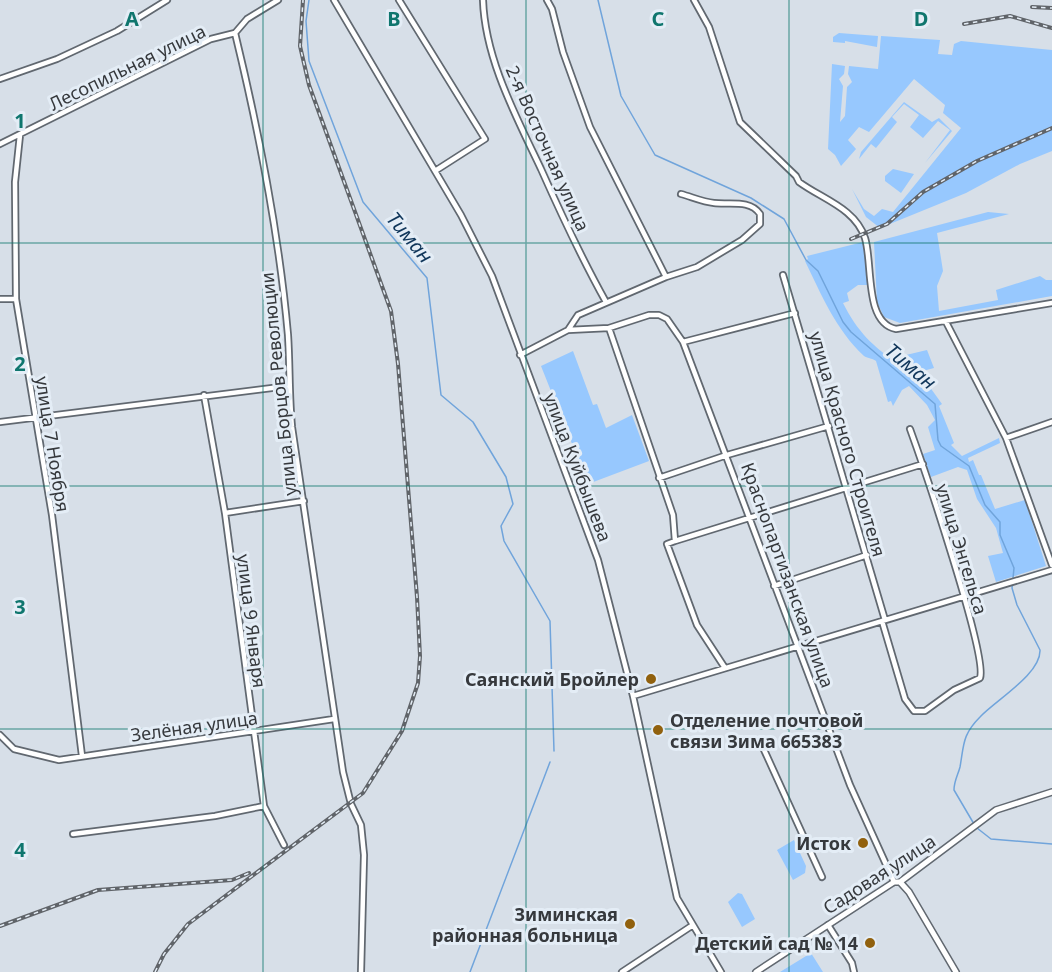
<svg xmlns="http://www.w3.org/2000/svg" width="1052" height="972" font-family="'Noto Sans',sans-serif">
  <rect width="100%" height="100%" fill="#d7dfe8"/>
  <!-- green -->
  <path fill="#97c8fe" d="M839,33L878,36L877,47L845,41V43L833,42V37Z
    M881,36L940,40L938,54L952,55L954,44L961,41L1052,50V151L1020,164L966,193L880,228L866,217L852,189L864,209L874,216L882,209L893,212L961,128L943,113L945,105L914,79L869,132L859,127L848,140L856,149L841,166L835,155L828,149L832,64L845,66L844,74L839,79L843,86L840,122L845,116L847,87L852,82L848,74L849,66L878,69Z
    M904,102L932,122L939,118L952,131L925,163L950,130L938,121L923,138L910,127L919,115L904,104L892,117L897,122L876,148L871,144L859,159L861,152Z
    M893,169L914,174L901,193L885,181V176Z
    M988,212L1009,214L937,233L943,271L937,286L939,311L998,300L996,290L1040,276L1046,280H1052V296L900,323L884,317L877,302L874,242Z
    M863,242L868,285H858L847,293L849,301L843,303C857,331 873,347 899,364L908,362L906,355L927,350L934,368L919,372L942,404L939,406L954,443L951,445L962,456L999,438L1000,443L968,458L969,462L973,460L979,475H981L995,509L1025,500L1046,566L996,582L988,556L1003,553L996,528L977,499L967,470L958,467L931,477L923,454L935,450L928,427L935,420L927,405L909,386L902,390L893,406L891,401L888,402L876,361C872,358 867,358 864,356C836,330 821,294 805,261L808,259L807,256Z
    M573,351L593,405L597,404L606,428L632,415L649,461L588,484L541,366Z
    M794,840L806,866L805,873L793,880L777,850Z
    M738,893L742,894L755,919L742,927L728,902Z
    M811,953L823,972H780Z"/>
  <g fill="none" stroke-linecap="round" stroke-linejoin="round">
    <!-- stream -->
    <path stroke="#70a4db" stroke-width="1.5" d="M309,0L306,21L309,61L363,202L427,278L441,395L473,422L506,477L513,504L501,526L504,541L550,621L554,751
      M598,0L621,96L655,155L751,198L784,219L806,260L818,271L843,322L851,332L935,404L938,440L941,446L969,466L985,505L1000,522V535L1014,568L1012,588L1017,605L1040,650C1041,674 996,700 980,717C962,735 964,745 960,767C958,775 954,781 954,790L974,824
      M977,828L991,839L1052,844
      M470,972L550,762"/>
    <!-- minor casing -->
    <g stroke="#616870" stroke-width="8">
      <path id="minor" d="M334,0L461,215L492,276L598,560L633,696L677,898L721,972
        M399,0L485,139L435,171
        M483,0C485,59 516,116 541,169C561,214 582,259 606,302
        M547,0L552,9L563,52L590,127L666,277
        M694,0L709,27L740,122L796,176L799,182C822,199 855,208 865,238C873,264 864,323 896,329L1052,303
        M235,33C259,132 279,233 288,335C290,366 289,396 292,427L343,772L351,804L361,825L364,855L361,972
        M235,33L247,19L278,0
        M0,79L57,59L117,31L167,0
        M20,135L15,182L16,299L52,515L82,756
        M0,144L211,39L235,33
        M783,275L885,620
        M0,299H16
        M946,322L1006,438L1052,565
        M609,328L673,515L675,541L667,544L697,625L725,668
        M568,330L609,328L649,315H659L667,319L683,342L850,785L894,882
        M683,342L795,313
        M520,355L568,330L578,315L666,277L697,267L742,240L760,224V214C750,199 729,205 714,203C703,202 692,197 681,194
        M204,395L225,513L264,806L284,845
        M0,422L288,386
        M1006,438L1052,422
        M659,478L727,455L829,426
        M225,513L304,501
        M675,541L923,464
        M774,586L867,555
        M882,621L905,699L914,711H925L954,690L980,678C988,656 922,462 910,429
        M633,696L1052,570
        M0,735L14,749L59,760L334,719
        M760,741L822,877
        M73,834L215,816L264,806
        M828,925L852,963L854,972
        M622,972L693,925"/>
    </g>
    <!-- tertiary casing -->
    <g stroke="#616870" stroke-width="8">
      <path id="tertiary" d="M900,882L909,892L956,972
        M756,972L894,882H900L996,810L1052,792"/>
    </g>
    <!-- minor -->
    <use href="#minor" stroke="#fff" stroke-width="4.5"/>
    <!-- tertiary -->
    <use href="#tertiary" stroke="#fff" stroke-width="5"/>
    <!-- rail casing -->
    <g stroke="#606469" stroke-width="4">
      <path id="rail" d="M1032,7L1052,8
        M964,24L1010,16L1052,28
        M851,239L887,224L923,192L977,161L1052,128
        M0,926L98,890L232,880L249,873
        M155,972L164,954L188,924L363,793L402,731L418,683L420,656L417,597L398,364L391,311L309,85L300,46L303,0"/>
    </g>
    <!-- rail -->
    <use href="#rail" stroke="#e4edf6" stroke-width="1.5" stroke-dasharray="4.5" stroke-linecap="butt"/>
  </g>
  <!-- grid -->
  <path fill="none" stroke="#0f766e" stroke-width="1.5" stroke-opacity="0.55" d="M263,0V972M526,0V972M789,0V972M0,243H1052M0,486H1052M0,729H1052"/>
  <!-- markers -->
  <g fill="#91610e" stroke="#e4edf6" stroke-width="2">
    <circle cx="651" cy="679" r="6"/>
    <circle cx="658" cy="730" r="6"/>
    <circle cx="863" cy="843" r="6"/>
    <circle cx="630" cy="924" r="6"/>
    <circle cx="870" cy="943" r="6"/>
  </g>
  <g text-anchor="middle" dominant-baseline="central" stroke-width="6" stroke-linejoin="round" paint-order="stroke">
    <!-- street labels -->
    <g font-size="18" fill="#36393d" stroke="#e4edf6">
      <text transform="translate(127 67) rotate(-26)">Лесопильная улица</text>
      <text transform="translate(548 148) rotate(66)">2-я Восточная улица</text>
      <text transform="translate(278 384) rotate(-96)">улица Борцов Революции</text>
      <text transform="translate(53 444) rotate(81)">улица 7 Ноября</text>
      <text transform="translate(848 444) rotate(74)">улица Красного Строителя</text>
      <text transform="translate(578 467) rotate(69)">улица Куйбышева</text>
      <text transform="translate(962 549) rotate(73)">улица Энгельса</text>
      <text transform="translate(788 575) rotate(70)">Краснопартизанская улица</text>
      <text transform="translate(252 621) rotate(83)">улица 9 Января</text>
      <text transform="translate(194 726) rotate(-8)">Зелёная улица</text>
      <text transform="translate(879 874) rotate(-33)">Садовая улица</text>
    </g>
    <!-- poi labels -->
    <g font-size="18" font-weight="bold" fill="#36393d" stroke="#e4edf6" text-anchor="end">
      <text x="639" y="679">Саянский Бройлер</text>
      <text x="670" y="720" text-anchor="start">Отделение почтовой<tspan x="670" dy="21">связи Зима 665383</tspan></text>
      <text x="851" y="843">Исток</text>
      <text x="618" y="914">Зиминская<tspan x="618" dy="21">районная больница</tspan></text>
      <text x="858" y="943">Детский сад № 14</text>
    </g>
    <!-- water labels -->
    <g font-size="20" font-style="italic" fill="#10365a" stroke="#e4edf6">
      <text transform="translate(410 237) rotate(50)">Тиман</text>
      <text transform="translate(911 366) rotate(40)">Тиман</text>
    </g>
  </g>
  <g font-size="20" text-anchor="middle" font-weight="bold" fill="#0f766e" stroke="#e4edf6" stroke-width="6" stroke-linejoin="round" paint-order="stroke">
    <text x="132" y="26">A</text>
    <text x="394" y="26">B</text>
    <text x="658" y="26">C</text>
    <text x="921" y="26">D</text>
    <text x="20" y="128">1</text>
    <text x="20" y="371">2</text>
    <text x="20" y="614">3</text>
    <text x="20" y="857">4</text>
  </g>
</svg>
